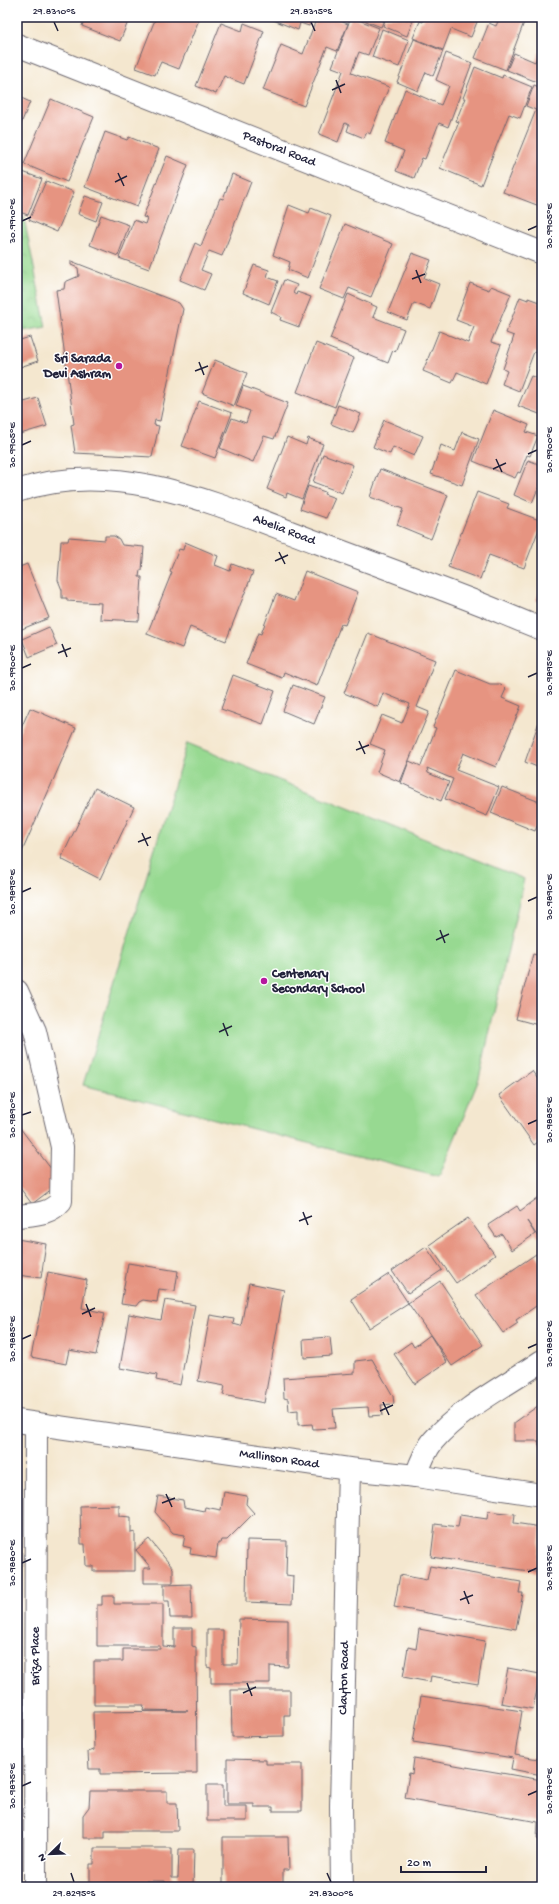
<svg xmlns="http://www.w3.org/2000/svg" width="559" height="1904" font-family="'Gochi Hand',sans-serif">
  <defs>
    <pattern id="park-crowns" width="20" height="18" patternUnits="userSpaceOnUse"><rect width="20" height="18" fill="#97d991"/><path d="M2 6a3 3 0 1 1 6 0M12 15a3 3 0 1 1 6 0" fill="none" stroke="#82ba7e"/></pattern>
  </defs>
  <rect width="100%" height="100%" fill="#fff"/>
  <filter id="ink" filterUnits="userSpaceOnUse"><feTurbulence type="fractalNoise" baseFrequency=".025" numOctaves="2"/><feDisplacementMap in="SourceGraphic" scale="8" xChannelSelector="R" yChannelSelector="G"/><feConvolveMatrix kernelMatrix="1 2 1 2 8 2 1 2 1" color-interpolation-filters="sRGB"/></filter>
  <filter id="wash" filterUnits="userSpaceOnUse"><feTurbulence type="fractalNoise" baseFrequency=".012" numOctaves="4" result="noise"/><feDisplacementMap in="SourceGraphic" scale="16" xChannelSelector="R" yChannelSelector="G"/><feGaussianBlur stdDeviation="0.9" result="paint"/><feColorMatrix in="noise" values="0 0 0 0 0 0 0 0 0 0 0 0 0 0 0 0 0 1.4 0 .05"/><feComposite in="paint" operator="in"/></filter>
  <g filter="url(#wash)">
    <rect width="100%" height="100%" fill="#f4e7cf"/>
    <!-- park -->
    <path fill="url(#park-crowns)" stroke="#5c7e66" d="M17,216L24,218L46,327L17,332Z"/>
    <!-- garden -->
    <path fill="#97d991" stroke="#5c7e66" d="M187,743L524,879L479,1079L439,1177L83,1085Z"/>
    <g id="blocks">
      <!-- building -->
      <path fill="#e69481" d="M85,17H130L120,41L82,26Z
        M156,17H200L179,69L161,62L155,75L136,68Z
        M266,17H313L309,26L300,23L298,30Z
        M317,17H330L348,24L337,51L327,47L304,106L263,90L281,45L303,54Z
        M351,17L379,28L368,55L359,52L351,73L389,87L370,134L367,132L364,138L347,131L349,125L345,123L338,142L319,134L343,71L332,67Z
        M356,17H385L381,27Z
        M386,17L414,18L407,36L383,26Z
        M424,17H451L455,19L456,17H479L471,37L451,29L443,50L413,38L420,21L423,22Z
        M500,17H526L506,70L475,58L489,23L496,26Z
        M221,23L242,31L244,23L264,31L244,84L224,76L216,94L196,86Z
        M382,29L409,40L399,67L372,57Z
        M414,39L443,51L433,76L426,72L418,91L397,82Z
        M446,53L472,63L448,127L439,123L425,159L422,158L414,178L396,171L404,151L385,143L405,89L441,105L449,86L436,80Z
        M514,53L535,62L539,53L542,54V84L507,70Z
        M475,67L502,78L503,75L532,87L520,118L509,114L481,185L440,168L459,122L456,121L465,98H463Z
        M534,85L542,88V207L503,192L536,110L526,106Z
        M17,96L30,102L17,133Z
        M51,99L94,117L67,182L24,164Z
        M105,132L127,140L129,137L159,149L137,207L85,187Z
        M167,156L188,165L149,269L119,258L134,220L145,224L147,218L143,217Z
        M17,170L42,179L28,215L17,211Z
        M232,174L251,182L222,256L209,251L201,270L211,274L204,290L180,280L195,243L201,246L220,198L223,199Z
        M46,181L74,192L57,232L29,220Z
        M85,196L103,202L96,221L78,214Z
        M289,205L309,213L311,208L331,216L308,278L288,270L290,262L273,255Z
        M101,215L129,225L118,256L90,245Z
        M345,224L393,244L371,297L349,288L344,299L319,289Z
        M412,253L431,260L424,278L439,284L430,309L414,303L407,320L388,312Z
        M71,261L179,303L183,309L160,421L155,420L154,425L159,426L152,457L75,453L71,425L74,424L56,290L64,289L65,282L79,276L78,268L71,265Z
        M254,265L269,270L267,277L278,281L269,304L243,293Z
        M284,280L297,285L293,293L296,295L297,292L311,297L299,327L280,320L281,317L271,312Z
        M470,283L489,290L491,286L511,294L491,342L501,345L486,384L457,372L452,383L423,371L439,331L468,343L474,327L456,320Z
        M348,294L377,307L373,317L404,329L395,352L393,350L388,363L330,339Z
        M520,297L528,300V298L542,303V355L534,352L519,391L502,384L507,371L503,369L514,336L506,333Z
        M30,337L38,361L17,368V341Z
        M316,343L354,358L335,407L297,392Z
        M215,360L247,373L234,406L202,393Z
        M531,376L542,380V415L518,406Z
        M243,386L288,403L274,439L264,436L253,462L220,448L232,418L246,423L250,411L236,406Z
        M38,398L47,426L17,435V404Z
        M199,401L232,413L215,458L182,446Z
        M338,405L361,414L353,433L331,424Z
        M493,410L529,425L526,432L538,436L530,456L527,455L520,473L518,472L515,478L473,461Z
        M384,420L423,436L414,456L393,447L390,454L373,447Z
        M462,432L479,439L462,485L431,474L441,445L455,451Z
        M287,437L306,445L308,438L323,444L302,499L287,493L286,497L267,489Z
        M323,454L353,465L342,493L313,482Z
        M528,460L541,465L542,462V479L532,503L514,495Z
        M380,469L448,495L431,539L397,525L403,509L370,497Z
        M308,486L325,492L324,494L335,498L326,518L300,509Z
        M477,492L509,504L507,508L542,521L524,568L489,555L480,579L448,567Z
        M105,536H114L119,539L122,545L144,547L142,570H140L139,577H142L139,621L100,619L101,603L67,601V598H62V590L58,580L61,541H68L69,537L105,540Z
        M185,542L218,556L215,565L230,571L232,564L253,572L226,641L190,627L182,648L147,634L172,572L170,571L179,549L183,550Z
        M27,564L49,618L17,631V568Z
        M305,571L358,592L345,625L341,624L317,686L284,672L282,678L246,664L258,633L261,634L276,594L294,601Z
        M542,586V603L536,600Z
        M49,627L57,645L29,657L22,639Z
        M368,633L435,660L417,707L429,712L400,782L377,772L385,750L370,744L382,715L402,723L410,704L383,693L378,707L344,693Z
        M456,670L490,684H501L506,689L502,698L521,706L496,767L463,753L456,770L499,787L487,816L445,799L453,779L427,768L428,773L449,782L441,801L401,783L409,761L421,766L436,728L433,727Z
        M233,675L275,691L263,724L221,709Z
        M293,685L325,697L314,724L283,711Z
        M30,708L76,728L17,863V737Z
        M542,713V769L525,762Z
        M542,770V783L538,781Z
        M502,787L542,803V814L535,831L491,813Z
        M95,788L134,807L100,879L61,859Z
        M542,939V1026L516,1019L533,954L537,955Z
        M17,1012L34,1033L17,1046Z
        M532,1071L542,1085V1139L534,1145L499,1095Z
        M17,1124L61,1182L32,1204L17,1184Z
        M542,1195V1234L538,1237L527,1221L535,1234L512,1250L502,1234L496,1237L488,1225L517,1206L520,1211Z
        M468,1218L495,1255L456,1283L429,1245Z
        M17,1239L46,1244L41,1278L17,1275Z
        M426,1247L442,1270L408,1293L392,1271Z
        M536,1254L542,1262V1302L516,1320L518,1323L503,1333L476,1295Z
        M128,1263L178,1271L175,1291L159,1289L157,1302L143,1300L139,1302L136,1306L121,1304Z
        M48,1272L87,1280L82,1308L105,1313L96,1355L69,1350L66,1364L31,1357Z
        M389,1274L408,1303L369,1328L351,1299Z
        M440,1281L483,1345L452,1366L408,1303Z
        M249,1283L284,1290L264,1403L223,1395L225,1386L198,1381L210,1315L234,1319L233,1324L241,1326Z
        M17,1295H20L18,1307L17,1306Z
        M165,1300L195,1305L180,1385L156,1380L157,1375L120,1368L129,1314L161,1320Z
        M430,1335L447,1362L415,1384L394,1354L411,1342L414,1347Z
        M330,1337L332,1356L304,1358L303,1339Z
        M372,1359L393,1396L394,1404L381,1405L383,1415L369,1416L368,1407L333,1409L335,1428L313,1429L312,1424L298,1425V1410L289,1411L288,1399L284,1398L283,1378L355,1373V1361Z
        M542,1403V1445H539V1441H514V1423Z
        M224,1492L247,1496L246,1504L254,1513L227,1540H222L221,1543H218L216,1558L190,1554L191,1548L183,1546L185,1535L173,1533L155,1512L158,1496L183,1500L184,1507L204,1511L205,1507L221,1510Z
        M119,1505V1516L131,1517V1533L135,1532V1571H93V1566H86L85,1544H81L80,1506Z
        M488,1511L515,1514L514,1523L541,1527L536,1572L431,1557L435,1524L458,1527L460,1515L487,1519Z
        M149,1539L173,1568V1583H144V1568H151L136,1550Z
        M247,1540L287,1541L286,1575L293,1576L292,1604L246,1602Z
        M430,1566L521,1582L519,1593H523L516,1629L394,1607L400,1575L427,1580Z
        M191,1584L192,1618H170L169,1601H164V1585Z
        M102,1596H114V1604H163V1646L174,1647V1628H192V1646L196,1647L197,1773L100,1774V1769H89L88,1752L94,1750L93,1712L188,1711L143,1710L144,1705H94V1661H123V1649H160V1646H97V1605H102Z
        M239,1619L288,1620V1667L270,1666V1683H211V1668L207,1667V1630H223V1664H238Z
        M419,1629L485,1641L478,1684L431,1676L430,1682L403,1677L408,1647L416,1649Z
        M508,1668L540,1674L533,1709L501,1703Z
        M231,1690H290V1715H284V1736L232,1737Z
        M421,1696L522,1711L515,1755L538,1759L542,1743V1775L511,1769L513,1758L413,1742Z
        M414,1758L542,1780V1840L537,1839L538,1822L405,1798L409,1773L412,1774Z
        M227,1759L266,1760V1764H302V1811H273V1807H254V1804H227Z
        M207,1785H223V1806H247V1821H207Z
        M90,1791H167V1803H177L178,1831H105V1838H83V1815L89,1807Z
        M223,1837H288L289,1870H283V1887H223Z
        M94,1848H172V1878H178L179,1849H194L193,1887H165V1881H146V1887H90V1864H94Z"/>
    </g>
  </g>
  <g filter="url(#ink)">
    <use href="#blocks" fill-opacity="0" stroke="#6c676f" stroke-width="1"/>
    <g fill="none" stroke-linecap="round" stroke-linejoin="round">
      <!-- minor casing -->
      <g stroke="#6c676f" stroke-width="24">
        <g id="minor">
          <path id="s1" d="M17,45L542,253"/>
          <path id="s2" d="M17,491C119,456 225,508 319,543C373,563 427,583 481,604C501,612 521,621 542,629"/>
          <path d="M17,991L35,1031L62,1147L61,1201C49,1215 34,1214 17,1216"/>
          <path id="s3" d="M17,1421L349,1469L416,1476L542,1495"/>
          <path d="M416,1476C420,1464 425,1451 433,1441C461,1408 507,1385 542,1361"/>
          <path id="s4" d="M35,1887L36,1424"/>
          <path id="s5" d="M342,1887L341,1806L349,1469"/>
        </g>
      </g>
      <!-- minor -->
      <use href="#minor" stroke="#fff" stroke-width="22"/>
    </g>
  </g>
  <!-- ticks -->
  <path fill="none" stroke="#22223b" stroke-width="1.5" d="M54,22L58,31M311,22L315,31M336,80L341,93M332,90L345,84M118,173L124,186M115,182L127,176M22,221L31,217M528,230L537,226M416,270L421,283M412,279L425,274M199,362L204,375M195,371L208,366M22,445L31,441M528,454L537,450M496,459L502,472M493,469L506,463M279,552L285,564M275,561L288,555M62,644L67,657M58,653L71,648M22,668L31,664M528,677L537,673M359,741L365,754M356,750L369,745M142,833L148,846M138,842L151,837M22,892L31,888M528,901L537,897M440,930L445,943M436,940L449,934M223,1023L228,1036M219,1032L232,1026M22,1115L31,1112M528,1124L537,1120M303,1212L308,1225M299,1221L312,1216M86,1304L91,1317M82,1314L95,1308M22,1339L31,1335M528,1348L537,1344M383,1402L389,1415M380,1411L393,1405M166,1494L172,1507M162,1503L175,1498M22,1563L31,1559M528,1572L537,1568M464,1591L469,1604M460,1600L473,1595M247,1683L252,1696M243,1693L256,1687M22,1786L31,1782M528,1795L537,1791M71,1873L74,1882M327,1873L331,1882"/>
  <!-- markers -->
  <g fill="#b5179e" stroke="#fff" stroke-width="1.5">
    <circle cx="119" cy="366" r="4"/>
    <circle cx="264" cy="981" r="4"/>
  </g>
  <g text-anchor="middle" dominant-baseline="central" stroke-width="3" stroke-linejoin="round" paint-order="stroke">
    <!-- street labels -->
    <g font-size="13" fill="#22223b" stroke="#fff">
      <text stroke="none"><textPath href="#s1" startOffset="282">Pastoral Road</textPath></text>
      <text stroke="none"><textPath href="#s2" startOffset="276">Abelia Road</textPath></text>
      <text stroke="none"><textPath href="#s3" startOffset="265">Mallinson Road</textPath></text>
      <text stroke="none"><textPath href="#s4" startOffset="231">Briza Place</textPath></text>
      <text stroke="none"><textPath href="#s5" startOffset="209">Clayton Road</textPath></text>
    </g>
    <!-- poi labels -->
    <g font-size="13" font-weight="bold" fill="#22223b" stroke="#fff" text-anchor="end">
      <text x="111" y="359">Sri Sarada<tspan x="111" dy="15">Devi Ashram</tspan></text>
      <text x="272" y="974" text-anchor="start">Centenary<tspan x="272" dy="15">Secondary School</tspan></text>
    </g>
  </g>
  <!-- margin -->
  <rect width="559" height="1904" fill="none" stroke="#fff" stroke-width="44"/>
  <!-- north arrow -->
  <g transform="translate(50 1854) rotate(247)" stroke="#ffffff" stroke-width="3" paint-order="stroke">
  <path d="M0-3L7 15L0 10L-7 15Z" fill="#22223b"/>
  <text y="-6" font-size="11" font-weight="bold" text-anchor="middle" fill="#22223b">N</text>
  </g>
  <!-- scale -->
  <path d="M401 1866v6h85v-6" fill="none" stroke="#22223b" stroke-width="2"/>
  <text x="407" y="1866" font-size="12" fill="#22223b" stroke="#ffffff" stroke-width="3" paint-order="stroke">20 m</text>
  <rect x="22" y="22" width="515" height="1860" fill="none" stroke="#22223b" stroke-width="1.5"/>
  <g font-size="10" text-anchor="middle" fill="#22223b">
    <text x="54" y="14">29.8310°S</text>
    <text x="311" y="14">29.8315°S</text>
    <text transform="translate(11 221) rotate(-90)" y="4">30.9910°E</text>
    <text transform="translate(548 226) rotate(-90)" y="4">30.9905°E</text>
    <text transform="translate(11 445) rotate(-90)" y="4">30.9905°E</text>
    <text transform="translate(548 450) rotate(-90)" y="4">30.9900°E</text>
    <text transform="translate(11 668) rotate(-90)" y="4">30.9900°E</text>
    <text transform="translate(548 673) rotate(-90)" y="4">30.9895°E</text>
    <text transform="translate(11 892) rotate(-90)" y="4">30.9895°E</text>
    <text transform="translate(548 897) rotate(-90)" y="4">30.9890°E</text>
    <text transform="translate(11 1115) rotate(-90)" y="4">30.9890°E</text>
    <text transform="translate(548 1120) rotate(-90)" y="4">30.9885°E</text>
    <text transform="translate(11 1339) rotate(-90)" y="4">30.9885°E</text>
    <text transform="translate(548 1344) rotate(-90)" y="4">30.9880°E</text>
    <text transform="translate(11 1563) rotate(-90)" y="4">30.9880°E</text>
    <text transform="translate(548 1568) rotate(-90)" y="4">30.9875°E</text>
    <text transform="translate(11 1786) rotate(-90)" y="4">30.9875°E</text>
    <text transform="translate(548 1791) rotate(-90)" y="4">30.9870°E</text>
    <text x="74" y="1896">29.8295°S</text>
    <text x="331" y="1896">29.8300°S</text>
  </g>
</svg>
